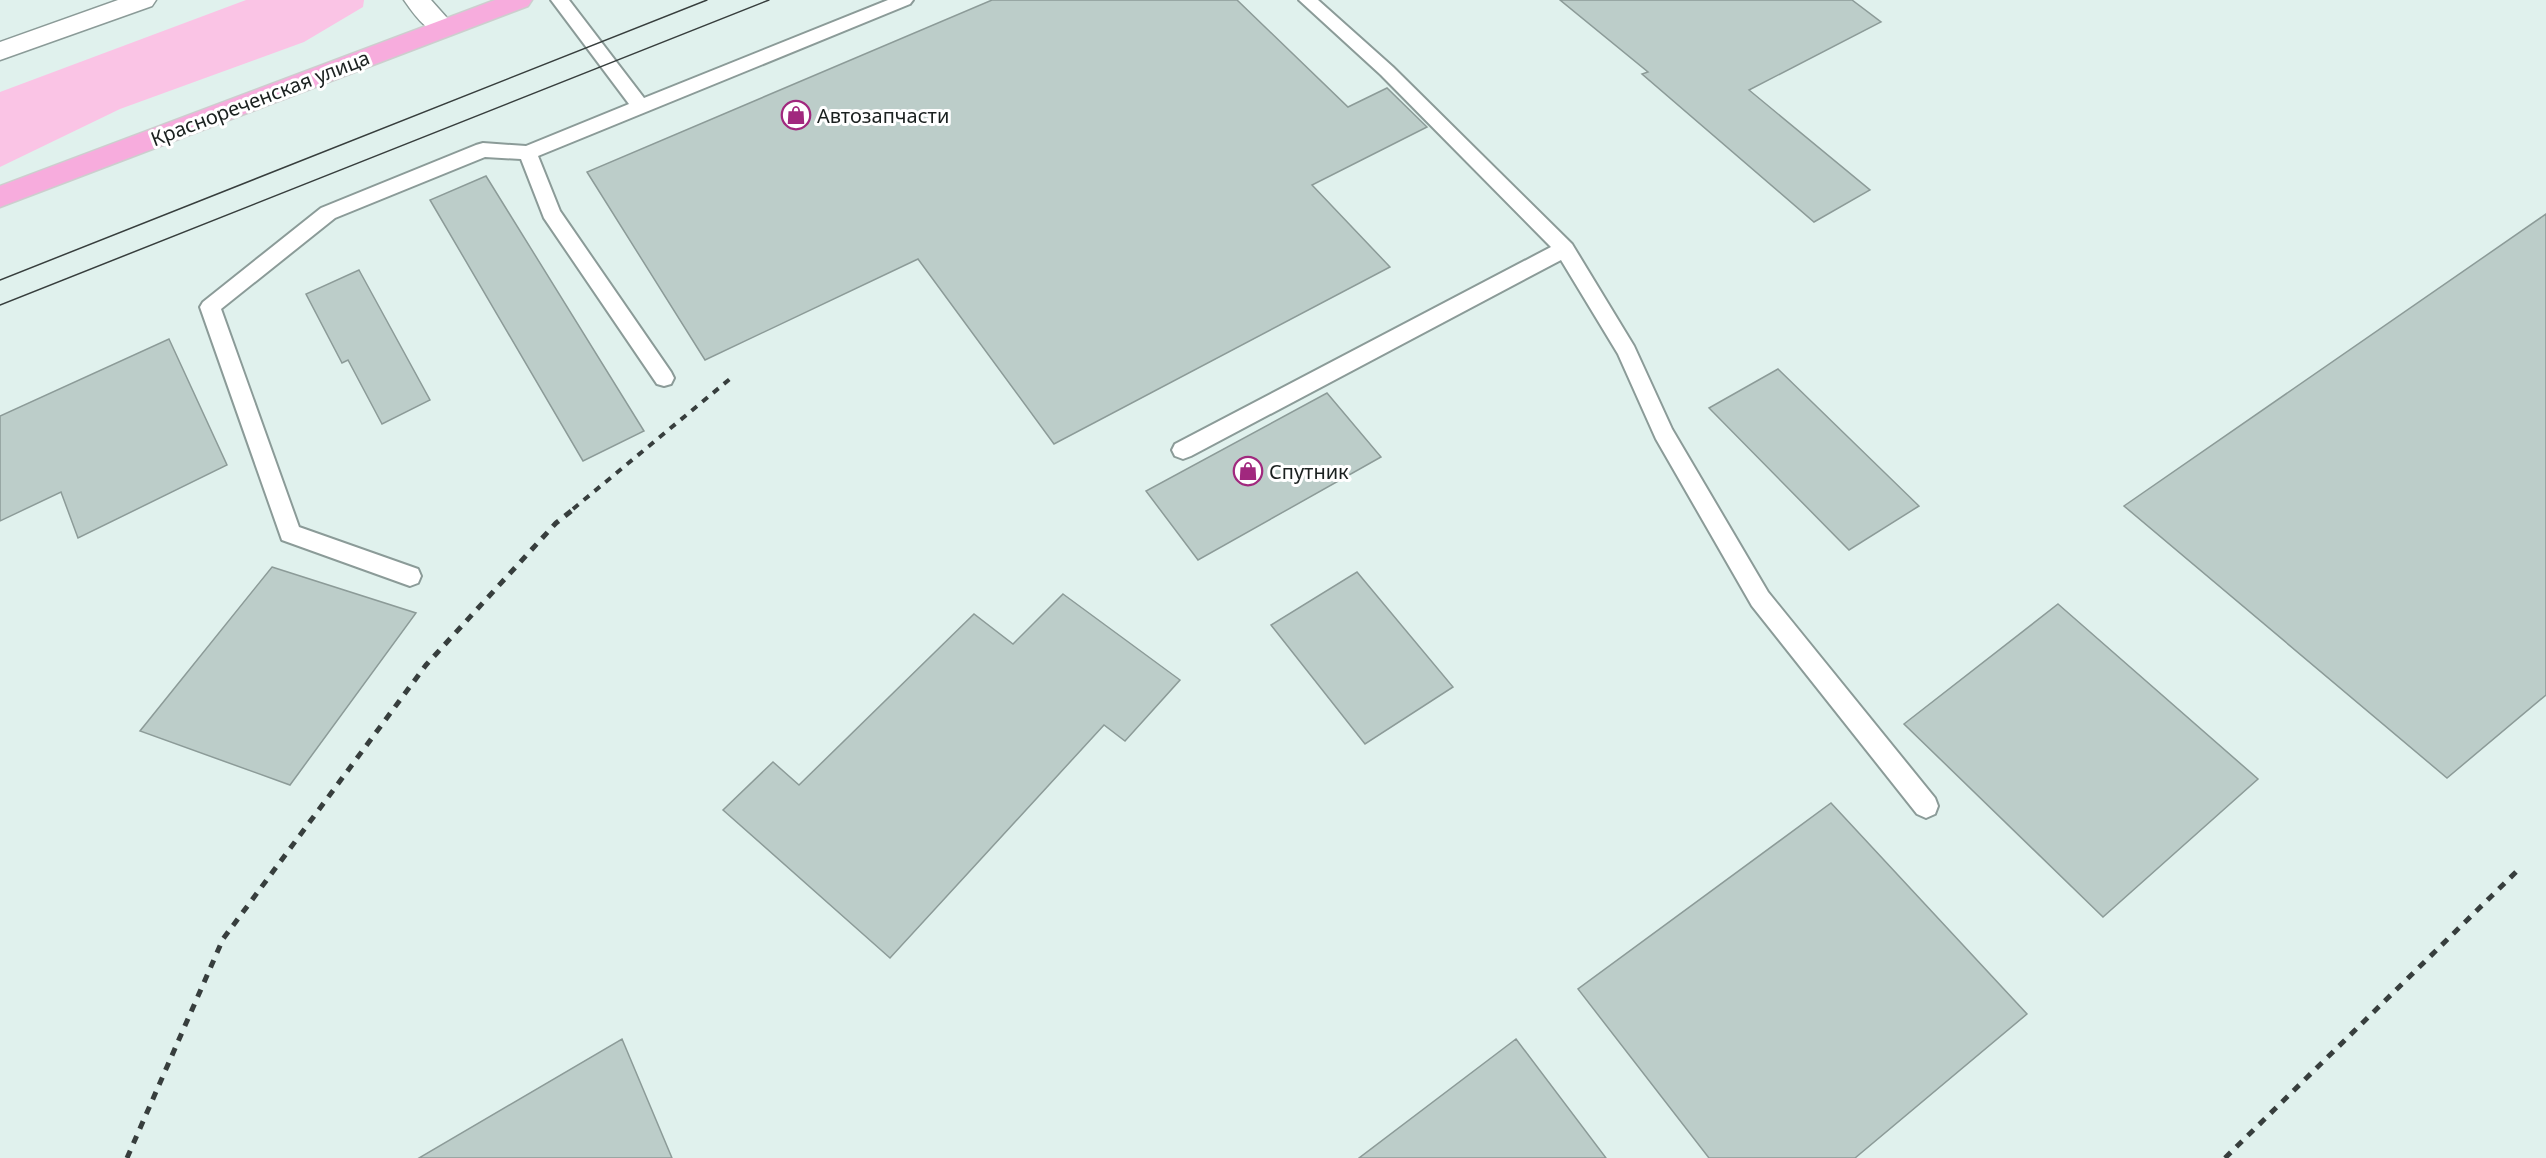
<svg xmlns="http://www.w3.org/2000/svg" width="2546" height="1158" font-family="'Noto Sans',sans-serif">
  <rect width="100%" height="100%" fill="#e0f1ed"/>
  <!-- green -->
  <path fill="#fac4e5" d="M246,0H364L363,7L304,42L120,109L0,167V92Z"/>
  <!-- building -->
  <path fill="#bccdc9" stroke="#8c9b98" stroke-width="1.5" d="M992,0H1237L1348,107L1387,88L1427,127L1312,185L1390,267L1054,444L918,259L705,360L587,172Z
    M1560,0H1852L1881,22L1749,90L1870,190L1814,222L1642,74L1648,72Z
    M486,176L644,431L583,461L430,200Z
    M2546,214V695L2447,778L2124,506Z
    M359,270L430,400L382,424L348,360L342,363L306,294Z
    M169,339L227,465L78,538L61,492L0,521V416Z
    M1778,369L1919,506L1849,550L1709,408Z
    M1327,393L1381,457L1198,560L1146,491Z
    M272,567L416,613L290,785L140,731Z
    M1357,572L1453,687L1365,744L1271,625Z
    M1063,594L1180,680L1125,741L1104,725L890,958L723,810L773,762L799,785L974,614L1013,644Z
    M2058,604L2258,779L2103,917L1904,724Z
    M1831,803L2027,1014L1855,1158H1709L1578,989Z
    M622,1039L672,1158H419Z
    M1516,1039L1606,1158H1359Z"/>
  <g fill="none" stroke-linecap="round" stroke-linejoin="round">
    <!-- service casing -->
    <g stroke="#8b9b98" stroke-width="4">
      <path id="service" d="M551,0H569L644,98L888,0H913L910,4L538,156L560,211L671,372L674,378L671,384L664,386L657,384L544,218L521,159L485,157L335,218L221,309L299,527L418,569L421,576L418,583L410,586L282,540L200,307L203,302L321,208L476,145L483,143L526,146L629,104Z
        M1299,0H1318L1393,67L1572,244L1634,346L1672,429L1768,592L1935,798L1938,806L1935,814L1926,818L1917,814L1752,606L1656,439L1618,354L1561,260L1191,456L1183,459L1175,456L1172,450L1175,444L1551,247L1381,75Z"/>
    </g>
    <!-- minor casing -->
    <g stroke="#8b9b98" stroke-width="3">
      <path id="minor" d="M118,0H156L152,6L0,60V42Z
        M404,0H431L456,28L452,34C432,40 415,16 404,0Z"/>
    </g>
    <!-- primary casing -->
    <g stroke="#cdcece" stroke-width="3">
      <path id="primary" d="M495,0H532L528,6L0,207V186Z"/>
    </g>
    <!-- service -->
    <use href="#service" fill="#fff" fill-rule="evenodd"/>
    <!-- minor -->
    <use href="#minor" fill="#fff" fill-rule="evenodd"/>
    <!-- primary -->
    <use href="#primary" fill="#f7acdd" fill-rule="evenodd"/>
    <!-- tram -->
    <path stroke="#373e3d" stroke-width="1.5" d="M0,280L707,0
      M0,305L769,0"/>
    <!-- rail-far1 -->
    <path stroke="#373e3d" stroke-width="4" stroke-dasharray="7 7" stroke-linecap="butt" d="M573,509L731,378"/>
    <!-- rail -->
    <path stroke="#373e3d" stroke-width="5" stroke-dasharray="8 8" stroke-linecap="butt" d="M127,1158L223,939L426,665L556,523L575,508
      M2225,1158L2517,871"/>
  </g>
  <!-- icons -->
  <defs>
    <g id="shop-ring" transform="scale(1.5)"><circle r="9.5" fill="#fff" stroke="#a1287e" stroke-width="1.5"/><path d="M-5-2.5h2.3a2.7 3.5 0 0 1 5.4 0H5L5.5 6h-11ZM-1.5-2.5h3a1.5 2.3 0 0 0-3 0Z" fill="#a1287e"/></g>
  </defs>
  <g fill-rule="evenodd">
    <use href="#shop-ring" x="796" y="115"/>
    <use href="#shop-ring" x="1248" y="471"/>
  </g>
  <g text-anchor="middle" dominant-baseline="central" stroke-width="6" stroke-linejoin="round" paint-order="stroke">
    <!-- street labels -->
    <g font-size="20" fill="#1a201f" stroke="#fff">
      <text transform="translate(260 98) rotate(-21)">Краснореченская улица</text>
    </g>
    <!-- poi labels -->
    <g font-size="20" fill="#1a201f" stroke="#fff" text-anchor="start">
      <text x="817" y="115">Автозапчасти</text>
      <text x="1269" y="471">Спутник</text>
    </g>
  </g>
</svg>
